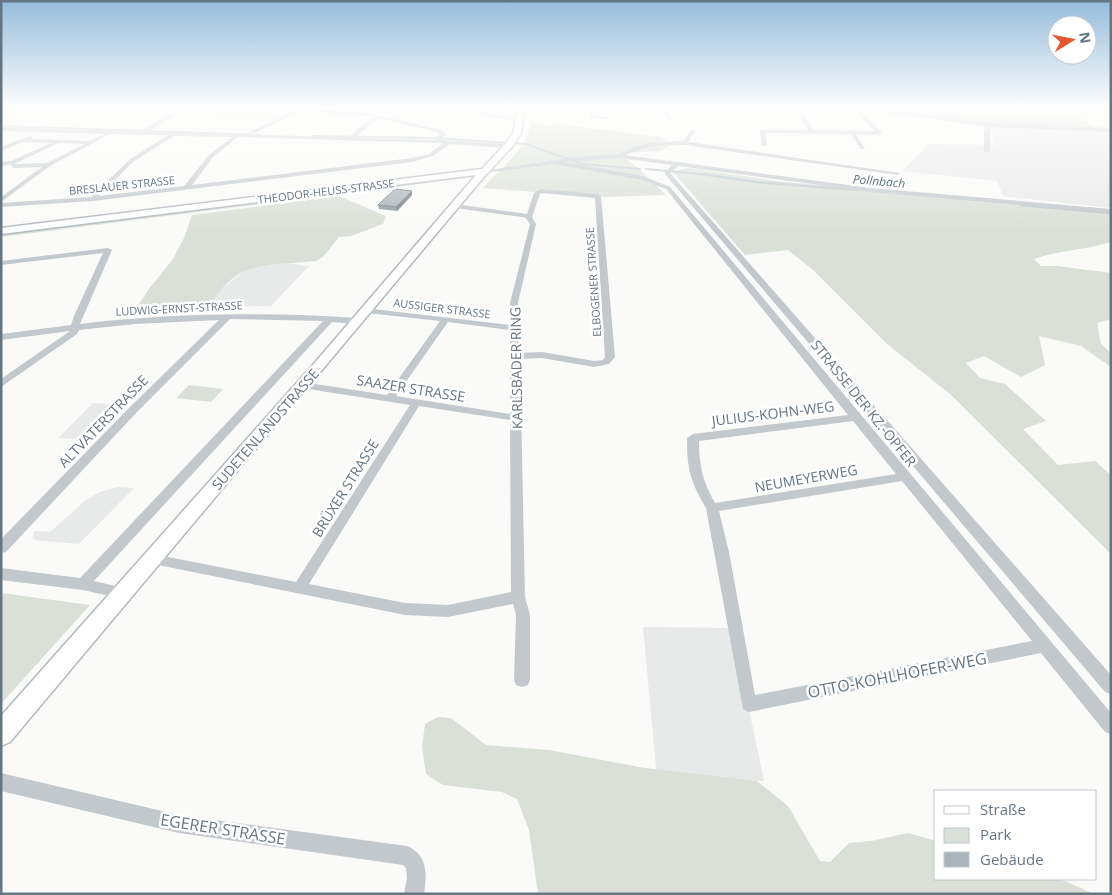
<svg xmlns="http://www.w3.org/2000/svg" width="1112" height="895" font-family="'Open Sans',sans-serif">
  <rect width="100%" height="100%" fill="#fafaf8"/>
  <!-- built -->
  <path fill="#e8e9e9" d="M191,107H302L271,121L212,119L179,114Z
    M989,125L1111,131V208L1003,196L997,181L902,171L929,144L994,145Z
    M279,262L309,266L271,306L210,307L218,292L244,271L263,264Z
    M93,403L118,405L111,412H102L75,439L58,438Z
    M118,487L134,488L79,544L34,540L32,537L35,531L50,532L86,500L100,492Z
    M643,627L732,628L764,781L657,779Z"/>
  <!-- green -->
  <path fill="#dadfd7" d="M877,107H1101L1106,111L1080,117L1096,129L989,125L880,110Z
    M530,122L547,125L560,124L660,137L672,144L661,151L617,153L638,168L666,195L603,197L483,188C498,170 531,146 530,122Z
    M688,168L777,181L1111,212V242C1086,250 1059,250 1034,259L1041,266H1057L1111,273V319L1097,323L1101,344L1111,353V367L1081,346L1039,336L1045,365L1021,377L984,356L966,363L980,378L1005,384L1046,421L1023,429L1058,465L1095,461L1111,475V554L950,394L887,344L813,270L788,250L745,255L673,172Z
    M460,177L466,178L1,237V234Z
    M339,196L386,216L383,224L351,236L339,237L323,257L316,261C270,266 236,258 210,307L133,313L149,289L173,259L184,238L192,215Z
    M189,385L223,389L211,402L176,398Z
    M1,593L90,605L1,704Z
    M438,717L451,718L486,745L549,750L645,768L757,781L788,806L820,861L830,862L849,843L871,841L908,833L936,841V879H1053L1065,881L1094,894H538L529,830L517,799L502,792L443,785L426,774L422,747L425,724Z"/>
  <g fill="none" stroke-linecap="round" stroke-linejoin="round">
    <!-- stream-far1 -->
    <path stroke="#bbc7cb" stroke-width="2" d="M1,126L260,135
      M312,136L433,138L526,144L582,164L640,169
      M646,169L711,175"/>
    <!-- stream -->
    <path stroke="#bbc7cb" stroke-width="2.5" d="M702,174L756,182L858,190
      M1021,205L1111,213"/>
    <!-- secondary casing -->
    <g stroke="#b3babf" stroke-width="3">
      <path id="secondary" d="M518,107H525L521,133L512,147L483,178L10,742L1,746V716L318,359L476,175L1,234V228L482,169L506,143L513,133Z"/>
    </g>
    <!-- street -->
    <path fill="#c3c8cc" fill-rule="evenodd" d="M301,107L373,114L441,130L446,134L441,140L507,144L510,146L507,148L450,144L433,156L412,162L93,201L1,207V203L91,197L129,160L168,135L110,134L50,166L1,202V197L42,167L13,168L11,165L1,166V162L11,161L51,143L23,142L1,151V147L30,136L33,138L31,139L89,141L105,134L1,131V127L141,131L174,111H110L108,110L181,108L183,110L148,132L349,137L370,119L376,117L300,111L255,133L250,132ZM382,119L437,132L440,134L435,140L355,138L374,121ZM174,136L232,137L209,155L184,186L99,196L133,162ZM238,137L443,143L429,154L412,158L192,185L213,157ZM59,143L85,144L47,163L14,164Z
      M443,107H456L523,120L520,122Z
      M588,107H592L594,116L611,118L609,119L590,118Z
      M661,107H666L672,120H668Z
      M794,107H799L814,130L875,131L851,107H867L989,123L1111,128V132L990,127V151L987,153L984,151V126L859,109L882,133L879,135L856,134L865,149H861L851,134L765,133L767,145L762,146L760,130H808Z
      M692,129L695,131L688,142L900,173L897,175L685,145L651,146L625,155L871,188L1111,209V213L871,192L678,166L670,173L1111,675V694L1105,692L665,174V172L672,165L619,158L564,162L643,176L670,187L1111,713V734L1105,732L1041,653L749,712L743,709L706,508C690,481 687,469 687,438L693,434L848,415L666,189L642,180L555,164L485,173L482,171L577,157L618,154L633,147L651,143L683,141ZM853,421L896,474L715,503C703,482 699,466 699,441ZM902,481L1032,641L755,695L729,552L719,511Z
      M541,189L598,194L601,196L615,357L609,364L594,367L542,358L520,359L525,597L530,615V680L528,685L522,687L516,685L514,680L516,615L513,604L448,617L405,615L148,563L146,559L148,555L153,554L296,582L410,405L302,388L297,385L302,382L387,395L440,321L367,313L364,312V308L510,325V303L530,224L526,218L522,217L455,208L452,206L455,204L527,214L534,193ZM542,193L595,198L605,357L603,360L594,361L542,352L519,353L518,303L536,224L532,217L540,194ZM448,322L510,330V414L396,396ZM419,406L510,420L511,592L448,605L405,603L309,584Z
      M108,248L112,250L80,324C173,313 265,312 358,318L362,321L358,324L332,322L94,581L128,589L130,593L128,597L123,599L83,590L1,580V568L80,578L323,321L230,319L137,412L6,552L1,553V539L129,408L219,320L135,324L79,330L77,334L1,387V379L70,331L1,340V334L71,325L74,316L103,253L1,265V261Z
      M1,773L179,815L407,846C428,855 427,874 424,894H404L407,878L406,868L403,865L179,833L1,791Z"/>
    <!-- secondary -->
    <use href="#secondary" fill="#fff" fill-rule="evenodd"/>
  </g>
  <!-- wall -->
  <path fill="#929a9f" d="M412,191V195L397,211L379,209L378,205Z"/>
  <!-- shaded-wall -->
  <path fill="#777d82" d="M412,191V195L397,211L396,207Z"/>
  <!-- building -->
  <path fill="#aab3b9" stroke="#777d82" d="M395,189L412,191L396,207L378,205Z"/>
  <!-- sky -->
  <linearGradient id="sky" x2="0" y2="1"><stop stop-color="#96bcdc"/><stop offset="0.46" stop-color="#fdfdfc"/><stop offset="1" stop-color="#fdfdfc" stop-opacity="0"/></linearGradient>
  <rect width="1112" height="233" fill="url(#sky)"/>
  <g text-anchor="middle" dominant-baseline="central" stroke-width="5" stroke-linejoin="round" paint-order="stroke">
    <!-- far-street labels -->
    <g font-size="11" fill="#657683" stroke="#fff">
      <text transform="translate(122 185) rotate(-6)">BRESLAUER STRASSE</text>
      <text transform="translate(326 191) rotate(-7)">THEODOR-HEUSS-STRASSE</text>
      <text transform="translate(593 282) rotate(-94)">ELBOGENER STRASSE</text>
      <text transform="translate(179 308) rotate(-3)">LUDWIG-ERNST-STRASSE</text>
      <text transform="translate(442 308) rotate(7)">AUSSIGER STRASSE</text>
    </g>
    <!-- far-water labels -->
    <g font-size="12" font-style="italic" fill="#60757c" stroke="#fff">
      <text transform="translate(879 181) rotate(5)">Pollnbach</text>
    </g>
    <!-- street labels -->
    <g font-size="14" fill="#657683" stroke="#fff">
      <text transform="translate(516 368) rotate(-91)">KARLSBADER RING</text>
      <text transform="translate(411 388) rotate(9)">SAAZER STRASSE</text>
      <text transform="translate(864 403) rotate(51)">STRASSE DER KZ.-OPFER</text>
      <text transform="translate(773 413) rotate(-7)">JULIUS-KOHN-WEG</text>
      <text transform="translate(103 421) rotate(-46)">ALTVATERSTRASSE</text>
      <text transform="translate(265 429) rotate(-49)">SUDETENLANDSTRASSE</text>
      <text transform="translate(806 478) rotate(-10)">NEUMEYERWEG</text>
      <text transform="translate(345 488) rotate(-58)">BRÜXER STRASSE</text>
    </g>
    <!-- near-street labels -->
    <g font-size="16" fill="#657683" stroke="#fff">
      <text transform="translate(897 675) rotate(-11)">OTTO-KOHLHOFER-WEG</text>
      <text transform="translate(223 829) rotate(9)">EGERER STRASSE</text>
    </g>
  </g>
  <!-- border -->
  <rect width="1112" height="895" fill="none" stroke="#657683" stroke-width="5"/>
  <!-- legend -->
  <rect x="934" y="790" width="162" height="90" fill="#ffffff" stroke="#c1c8cd"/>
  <rect x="944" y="806" width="25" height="8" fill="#ffffff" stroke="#c1c8cd"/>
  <text x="980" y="815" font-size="15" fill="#657683">Straße</text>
  <rect x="944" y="828" width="25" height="15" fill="#dadfd7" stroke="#c1c8cd"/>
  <text x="980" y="840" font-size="15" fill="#657683">Park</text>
  <rect x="944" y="852" width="25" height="15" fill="#aab3b9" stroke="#c1c8cd"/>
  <text x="980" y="865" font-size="15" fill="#657683">Gebäude</text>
  <!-- north arrow -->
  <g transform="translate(1072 40) rotate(80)"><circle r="24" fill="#ffffff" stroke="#c1c8cd"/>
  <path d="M0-4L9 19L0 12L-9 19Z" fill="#e4572e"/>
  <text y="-8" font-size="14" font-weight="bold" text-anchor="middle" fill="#657683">N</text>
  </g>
</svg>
